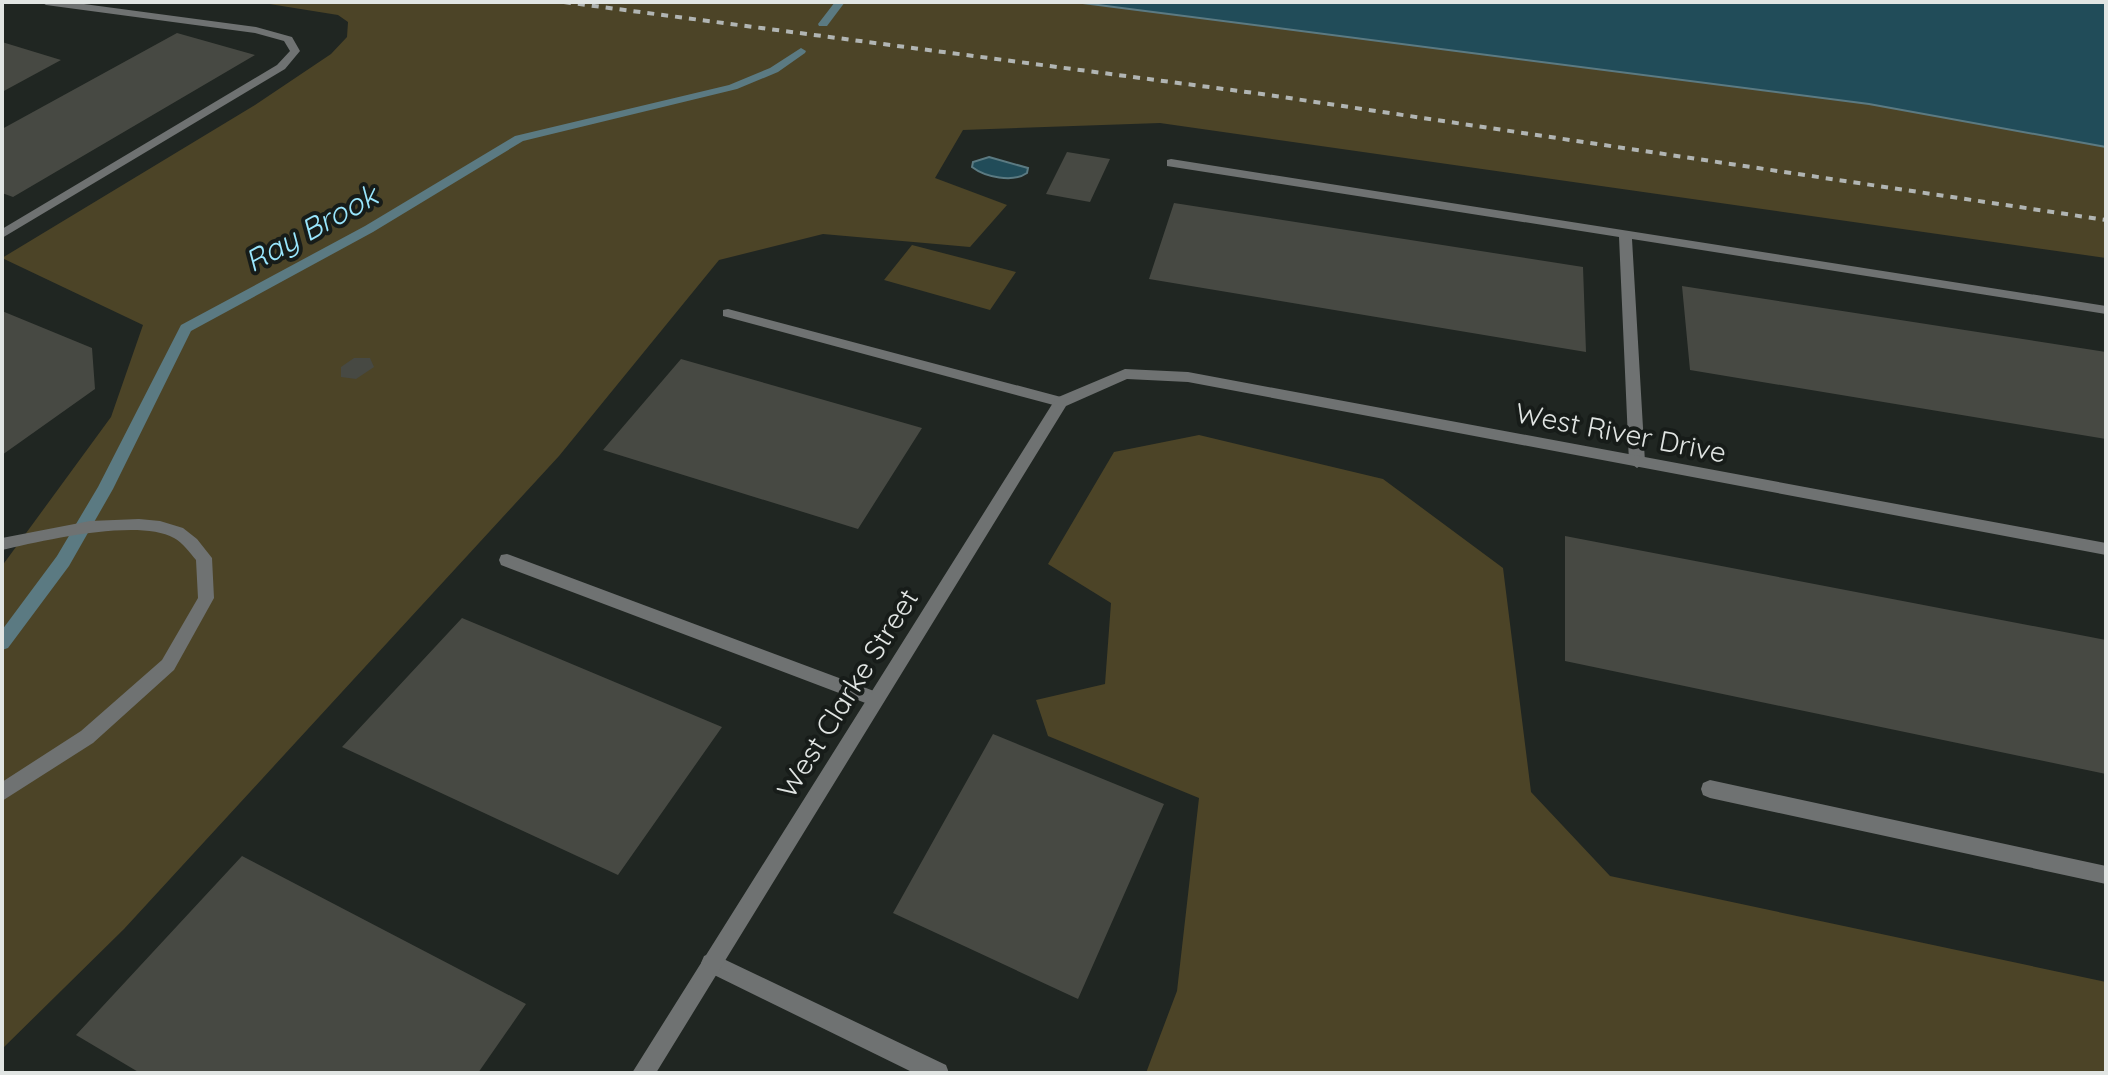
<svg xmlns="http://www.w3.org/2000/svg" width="2108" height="1075" font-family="Quicksand,sans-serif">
  <rect width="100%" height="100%" fill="#202622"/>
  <!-- green -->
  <path fill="#4c4427" d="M257,2H1075L1869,104L2106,147V258L1160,123L963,130L935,178L1007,205L970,247L823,234L719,260L559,456L124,929L2,1049V566L111,417L143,325L2,258L255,105L331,54L347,37L348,22L338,15Z
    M912,245L1016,272L990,310L884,280Z
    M1199,435L1383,479L1503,568L1531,792L1610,876L2106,982V1073H1146L1177,991L1199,798L1048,736L1036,700L1105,684L1111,603L1048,564L1114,452Z"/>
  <!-- water -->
  <path fill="#214c59" stroke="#5b7a82" stroke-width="2" d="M1075,2H2106V147L1869,104Z
    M989,157L1028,168L1027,173C1013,183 985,177 972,167L973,162Z"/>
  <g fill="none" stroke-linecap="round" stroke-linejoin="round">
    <!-- stream -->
    <path fill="#5b7a82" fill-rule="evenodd" d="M835,2H845L827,26H819L818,24Z
      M801,48L806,51L805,53L778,72L737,89L523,141L373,232L191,331L113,489L69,566L8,648L2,650V630L57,556L98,487L181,325L365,226L515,136L729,85L770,68Z"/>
  </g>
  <!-- building -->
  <path fill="#474943" d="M177,33L255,55L13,197L2,193V129Z
    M2,42L61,60L2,92Z
    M1067,152L1110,159L1090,202L1046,194Z
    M1174,203L1583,267L1586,352L1149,279Z
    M1682,286L2106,352V439L1690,370Z
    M2,311L92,348L95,389L2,455Z
    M354,358H370L374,367L356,379L341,377V367Z
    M681,359L922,428L858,529L603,450Z
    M1565,536L2106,640V774L1565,661Z
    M462,618L722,727L618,875L342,747Z
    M993,734L1164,804L1078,999L893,913Z
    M242,856L526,1004L478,1073H140L76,1035Z"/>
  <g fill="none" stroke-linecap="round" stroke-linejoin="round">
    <!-- service -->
    <path fill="#6f7272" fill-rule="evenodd" d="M41,2H69L256,27L292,37L300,51L285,69L2,238V229L277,65L290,51L284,41L255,33L46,5Z
      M1171,159L2106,306V314L1632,239L1645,462L1637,468L1629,462L1619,237L1167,166V160Z
      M728,309L1061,397L1068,402L1061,407L723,316V310Z
      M139,519L160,521L183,528L197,539L212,558L214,598L174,670L93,743L2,801V782L81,731L162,660L198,598L196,560C190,553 183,543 174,538C138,518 42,541 2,550V538L90,521Z
      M507,554L882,694L885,699L882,704L876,707L501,565L499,560L501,555Z
      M1710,780L2106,866V884L1710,798L1703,795L1701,789L1703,783Z
      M711,953L946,1065L949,1073H914L704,970L701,963L704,956Z"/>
    <!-- minor -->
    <path fill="#6f7272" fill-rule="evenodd" d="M1125,369L1188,372L2106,543V555L1188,382L1127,379L1066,406L656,1073H632L1056,398Z"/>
    <!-- rail -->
    <path stroke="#b1b5b3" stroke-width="4" stroke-dasharray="7 7" stroke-linecap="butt" d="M564,2L1262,94L2106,220"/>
  </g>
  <g text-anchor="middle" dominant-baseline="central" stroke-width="8" stroke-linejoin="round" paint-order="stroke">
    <!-- street labels -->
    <g font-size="28" fill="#e1e5e3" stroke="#171c19">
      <text transform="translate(1621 432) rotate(11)">West River Drive</text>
      <text transform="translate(847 693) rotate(-58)">West Clarke Street</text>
    </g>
    <!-- water labels -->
    <g font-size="30" font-style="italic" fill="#99e6fd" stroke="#171c19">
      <text transform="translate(311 228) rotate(-29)">Ray Brook</text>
    </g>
  </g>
  <!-- border -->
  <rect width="2108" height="1075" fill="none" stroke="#e1e5e3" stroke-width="8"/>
</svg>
